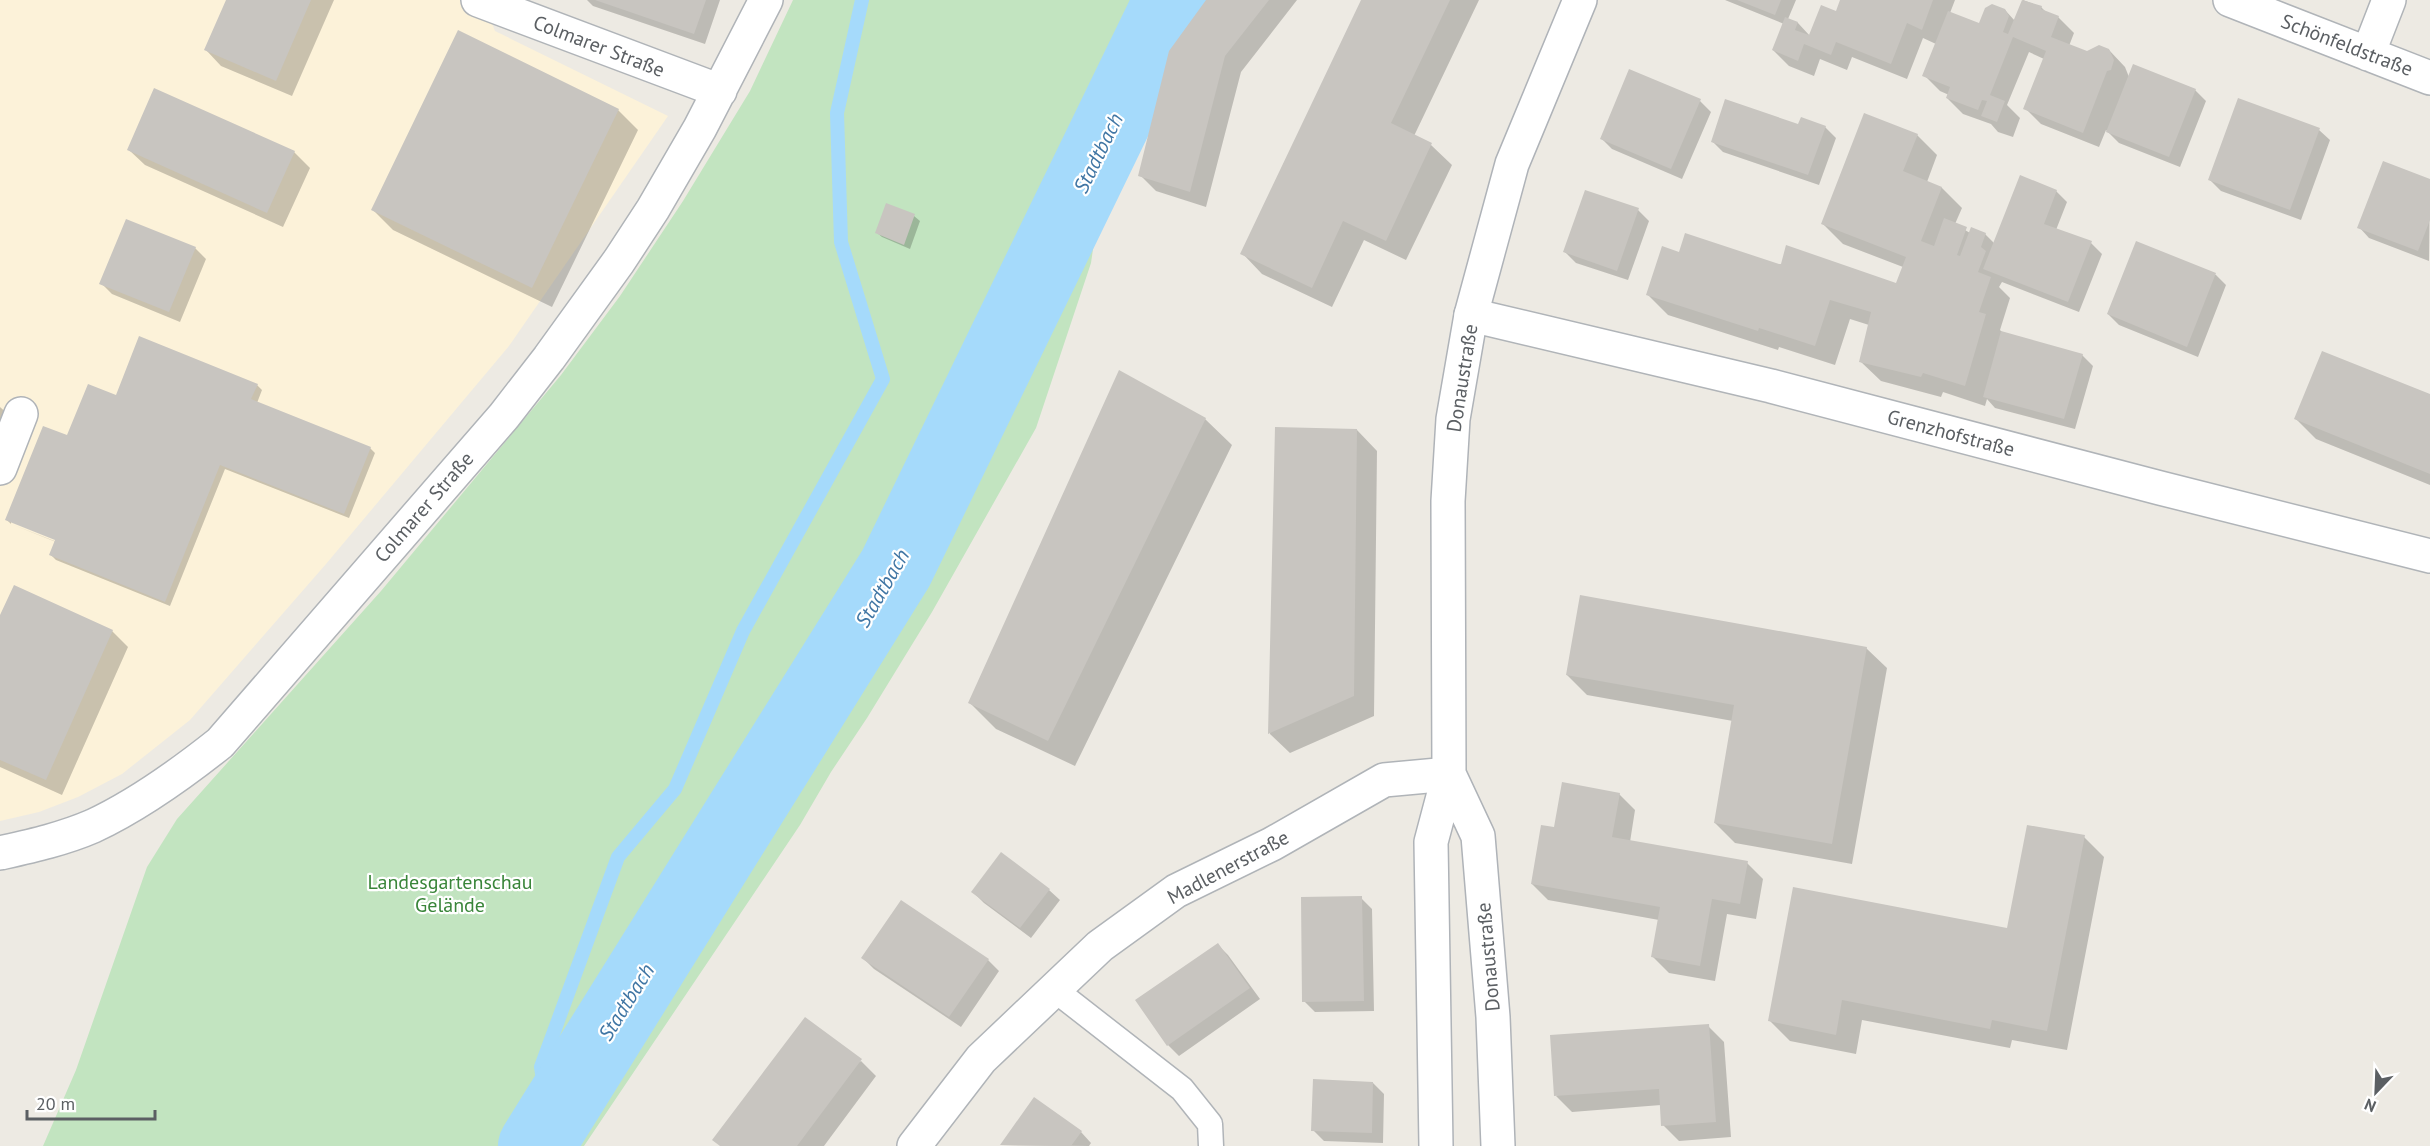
<svg xmlns="http://www.w3.org/2000/svg" width="2430" height="1146" font-family="'PT Sans',sans-serif">
  <rect width="100%" height="100%" fill="#edeae3"/>
  <!-- commercial -->
  <path fill="#fcf2d9" d="M0,0H492L489,16L495,31L668,116L509,346L326,564L190,720L122,774L78,797L39,812L0,821Z"/>
  <!-- green -->
  <path fill="#c2e4c0" d="M793,0H1186L1140,94L1101,194L1091,263L1036,428L932,612L867,718L831,772L800,825L584,1146H43L76,1070L147,867L177,819L381,591L561,375L620,296L683,201L750,91Z"/>
  <!-- shadow -->
  <path fill="#0003" d="M227,0H334L292,96L221,66L206,50Z
    M587,0H720L705,44L593,6Z
    M1208,0H1297L1241,72L1206,207L1156,191L1140,175Z
    M1363,0H1479L1414,136L1431,145L1452,165L1406,260L1364,240L1332,307L1262,274L1242,253Z
    M1725,0H1796L1788,19L1798,23L1810,36L1837,13L1842,0H1955L1950,13L1979,25L2005,10L2015,21L2023,0L2041,7L2047,13L2058,17L2074,33L2069,46L2087,53L2109,50L2125,67L2129,77L2195,90L2206,101L2180,167L2119,143L2106,130L2099,147L2041,124L2025,108L2044,59L2029,52L2007,105L2020,118L2013,137L1998,132L1991,124L1963,114L1947,98L1949,95L1940,91L1924,75L1936,44L1923,38L1907,79L1852,57L1847,70L1820,59L1814,76L1789,66L1773,50L1784,24Z
    M1700,101L1711,112L1682,179L1612,149L1601,138Z
    M618,110L638,130L552,307L393,230L373,210Z
    M1799,126L1825,127L1836,138L1819,185L1723,152L1712,141Z
    M2319,130L2330,140L2301,220L2221,191L2210,180Z
    M1917,135L1937,155L1927,182L1942,188L1962,208L1955,224L1970,233L1985,234L1995,244L2056,191L2067,202L2056,230L2091,243L2102,254L2079,312L2002,282L1999,287L2010,298L2000,330L2002,332L2082,355L2093,366L2075,429L1995,408L1987,399L1985,406L1943,392L1941,397L1881,381L1860,361L1869,325L1850,319L1835,365L1779,347L1778,350L1668,315L1648,295L1680,254L1779,266L1897,285L1903,267L1843,244L1822,223Z
    M129,150L294,152L310,168L283,227L145,165Z
    M2430,180L2429,261L2369,238L2359,227Z
    M1638,210L1649,221L1628,280L1576,263L1565,252Z
    M914,216L920,221L910,249L882,237L876,232Z
    M2137,243L2216,275L2226,285L2198,357L2119,325L2108,314Z
    M195,248L206,259L180,322L112,294L101,283Z
    M257,385L262,390L257,403L370,448L375,453L349,518L225,469L170,606L56,560L51,555L56,542L11,524L62,544L63,541L11,521V524L7,520L68,437L117,397Z
    M2430,396V485L2316,439L2296,419Z
    M0,407L22,427L0,483Z
    M1205,419L1232,445L1075,766L996,729L970,703Z
    M1277,428L1357,430L1377,451L1374,716L1290,753L1270,734Z
    M0,619L112,631L128,647L62,795L0,767Z
    M1866,648L1887,668L1852,864L1735,843L1715,823L1733,721L1587,695L1567,675Z
    M1619,794L1635,810L1630,842L1747,863L1763,879L1756,919L1727,914L1715,981L1669,973L1653,957L1659,920L1548,900L1532,884L1555,828Z
    M2084,837L2104,857L2067,1050L2012,1040L2010,1048L1862,1020L1856,1054L1790,1041L1770,1021L2008,930Z
    M1049,890L1060,900L1031,938L984,903L973,892Z
    M1361,898L1372,909L1374,1011L1315,1012L1304,1001Z
    M1218,945L1228,955L1260,999L1179,1056L1168,1045Z
    M863,958L988,960L999,971L961,1027L874,969Z
    M1708,1026L1724,1042L1731,1137L1679,1141L1663,1125L1661,1105L1572,1112L1556,1096Z
    M861,1061L876,1076L824,1146H720Z
    M1373,1083L1384,1094L1383,1143L1324,1141L1313,1130Z
    M1081,1132L1091,1143L1089,1146L1002,1145Z"/>
  <g fill="none" stroke-linecap="round" stroke-linejoin="round">
    <!-- stream -->
    <path stroke="#a5dafb" stroke-width="14" d="M550,1124L541,1067L618,857L675,789L743,631L883,379L841,242L837,113L862,0"/>
    <!-- river -->
    <path stroke="#a5dafb" stroke-width="76" d="M536,1146L896,568L1172,0"/>
  </g>
  <!-- building -->
  <path fill="#c8c5c0" d="M226,0H311L276,81L204,50Z
    M595,0H706L694,34Z
    M1206,0H1269L1225,56L1190,192L1138,176L1169,51Z
    M1361,0H1450L1391,123L1432,143L1386,241L1343,221L1312,288L1240,254Z
    M1737,0H1781L1775,15Z
    M1840,0H1933L1922,30L1907,23L1891,64L1836,42L1831,55L1804,44L1798,61L1772,50L1785,17L1798,22L1795,30L1809,35L1821,5L1836,11Z
    M2022,0L2042,6L2041,9L2059,16L2051,37L2087,51L2099,45L2109,49L2114,60L2111,70L2107,71L2083,133L2023,109L2046,51L2013,37L1990,95L2005,101L1997,122L1981,116L1987,101L1982,100L1978,110L1946,98L1950,87L1922,76L1948,11L1979,23L1985,8L1992,4L2005,9L2009,16L2003,32L2008,34Z
    M458,30L619,109L532,288L371,210Z
    M2133,64L2196,89L2169,157L2106,132Z
    M1629,69L1701,99L1671,169L1600,139Z
    M154,88L295,151L267,213L127,150Z
    M2238,98L2320,128L2290,210L2208,180Z
    M1725,99L1798,124L1801,117L1826,126L1808,175L1711,142Z
    M1864,113L1918,134L1903,171L1942,187L1921,241L1934,246L1944,218L1967,227L1957,255L1960,256L1971,227L1986,233L1981,247L1986,251L1978,272L1991,277L1979,312L1986,314L1965,386L1923,373L1921,377L1859,362L1871,312L1830,300L1815,346L1759,328L1758,331L1646,295L1662,246L1679,252L1685,233L1779,264H1781L1786,245L1896,283L1906,257L1821,224Z
    M2383,161L2430,179V220L2418,251L2357,228Z
    M2020,175L2057,190L2044,224L2092,241L2068,302L1983,269Z
    M1585,190L1639,208L1617,271L1563,252Z
    M886,203L915,214L904,245L875,233Z
    M126,219L196,247L169,312L99,284Z
    M2136,241L2216,273L2187,347L2107,314Z
    M2001,331L2083,354L2064,419L1983,397Z
    M139,336L258,384L251,399L371,447L344,514L220,465L165,602L49,555L55,540L5,520L43,426L67,435L88,384L116,395Z
    M2322,351L2430,394V474L2294,419Z
    M1119,370L1206,418L1048,741L968,703Z
    M1275,427L1357,429L1354,696L1268,734Z
    M14,585L113,630L46,780L0,760V615Z
    M1580,595L1867,647L1832,844L1714,823L1734,705L1566,675Z
    M1562,782L1620,793L1612,837L1748,861L1740,904L1712,899L1700,966L1651,957L1660,907L1531,884L1541,825L1554,827Z
    M2027,825L2085,835L2047,1031L1992,1020L1990,1029L1842,1000L1836,1035L1768,1021L1793,887L2007,928Z
    M1001,852L1050,889L1020,928L971,892Z
    M1362,896L1364,1001L1302,1002L1301,897Z
    M901,900L989,959L949,1017L861,958Z
    M1218,943L1250,988L1167,1046L1135,1000Z
    M805,1017L862,1059L797,1146H720L712,1140Z
    M1709,1024L1716,1122L1661,1126L1659,1089L1554,1096L1550,1035Z
    M1313,1079L1373,1082L1372,1133L1311,1131Z
    M1034,1097L1082,1131L1071,1146L1000,1145Z"/>
  <g fill="none" stroke-linecap="round" stroke-linejoin="round">
    <!-- lane casing -->
    <g stroke="#b0b4b8" stroke-width="27">
      <path id="lane" d="M1055,990L1182,1089L1210,1124L1211,1146"/>
    </g>
    <!-- street casing -->
    <g stroke="#b0b4b8" stroke-width="36">
      <path id="street" d="M478,0L720,91
        M2230,0L2430,78
        M2368,54L2389,0
        M1471,315L1771,386L2160,488L2430,556
        M0,468L21,414
        M0,853C31,846 63,839 93,826C138,805 181,774 220,743L504,416L549,358L619,261L653,209L700,128L766,0
        M914,1146L981,1059L1100,946L1176,891L1272,844L1384,780L1449,774"/>
    </g>
    <!-- secondary casing -->
    <g stroke="#afb3b8" stroke-width="36">
      <path id="secondary" d="M1449,774L1478,836L1493,1017L1498,1146
        M1436,1146L1431,842L1449,774L1448,501L1453,419L1471,315L1512,164L1580,0"/>
    </g>
    <!-- lane -->
    <use href="#lane" stroke="#fff" stroke-width="24"/>
    <!-- street -->
    <use href="#street" stroke="#fff" stroke-width="33"/>
    <!-- secondary -->
    <use href="#secondary" stroke="#fff" stroke-width="33"/>
  </g>
  <g text-anchor="middle" dominant-baseline="central" stroke-width="4.5" stroke-linejoin="round" paint-order="stroke">
    <!-- street labels -->
    <g font-size="20" fill="#5b5f63" stroke="#fff">
      <text transform="translate(2347 45) rotate(21)">Schönfeldstraße</text>
      <text transform="translate(599 46) rotate(21)">Colmarer Straße</text>
      <text transform="translate(1462 378) rotate(-81)">Donaustraße</text>
      <text transform="translate(1951 433) rotate(15)">Grenzhofstraße</text>
      <text transform="translate(424 507) rotate(-49)">Colmarer Straße</text>
      <text transform="translate(1228 867) rotate(-28)">Madlenerstraße</text>
      <text transform="translate(1488 957) rotate(-95)">Donaustraße</text>
    </g>
    <!-- park labels -->
    <g font-size="20" fill="#398539" stroke="#fff">
      <text x="450" y="882">Landesgartenschau<tspan x="450" dy="23">Gelände</tspan></text>
    </g>
    <!-- water labels -->
    <g font-size="21" font-style="italic" fill="#4076a4" stroke="#fff">
      <text transform="translate(1098 153) rotate(-64)">Stadtbach</text>
      <text transform="translate(882 588) rotate(-60)">Stadtbach</text>
      <text transform="translate(626 1002) rotate(-58)">Stadtbach</text>
    </g>
  </g>
  <!-- north arrow -->
  <g transform="translate(2376 1092) rotate(203)" stroke="#ffffff" stroke-width="4.5" paint-order="stroke">
  <path d="M0-4.5L10 22L0 15L-10 22Z" fill="#5b5f63"/>
  <text y="-9" font-size="16" font-weight="bold" text-anchor="middle" fill="#5b5f63">N</text>
  </g>
  <!-- scale -->
  <path d="M27 1110v9h128v-9" fill="none" stroke="#5b5f63" stroke-width="3"/>
  <text x="36" y="1110" font-size="18" fill="#5b5f63" stroke="#ffffff" stroke-width="4.5" paint-order="stroke">20 m</text>
</svg>
